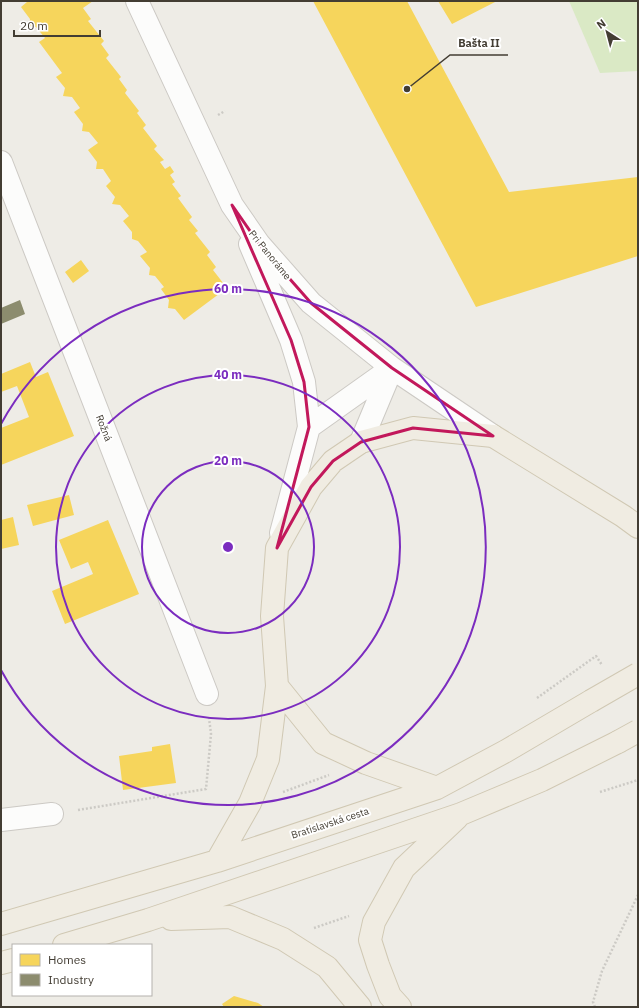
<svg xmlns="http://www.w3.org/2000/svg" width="639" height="1008" font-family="'IBM Plex Sans',sans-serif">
  <rect width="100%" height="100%" fill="#eeece6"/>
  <!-- green -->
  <path fill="#dae9c5" d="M569,1H638V71L600,73Z"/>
  <!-- homes -->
  <path fill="#f6d55c" d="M26,1H93L83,8L91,19L88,21L104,41L101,44L109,55L106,58L121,77L119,79L127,90L125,93L139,111L137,113L146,125L143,128L157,146L154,149L164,160L160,162L165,169L170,166L174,172L170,175L175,182L172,184L181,196L178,198L192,217L189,220L198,231L195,233L210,252L207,255L216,267L213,270L227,288L184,320L175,309L168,308L169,300L161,289L164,287L155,276L149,275L150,268L140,256L147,252L138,241L132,239V232L123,221L129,216L120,205L112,204L115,197L106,186L111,181L103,169H96L97,162L88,150L98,143L89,132L82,131L83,124L74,112L80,108L72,97L63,96L65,88L56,77L62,73L39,42L45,38L36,27L29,26L30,19L21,7L27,2Z
    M313,1H407L509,192L638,177V256L476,307Z
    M438,1H497L452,24Z
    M81,260L89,271L73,283L65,272Z
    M30,362L36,377L48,372L74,436L1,465V428L29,417L17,386L1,392V374Z
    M69,495L74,515L33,526L27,505Z
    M13,517L19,545L1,549V520Z
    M108,520L139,594L65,624L52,591L93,574L88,562L71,569L59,540Z
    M170,744L176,783L123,790L119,756L152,751V747Z
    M234,996L258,1003L264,1007H224L222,1004Z"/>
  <!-- industry -->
  <path fill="#8c8c6e" d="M20,300L25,314L1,324V308Z"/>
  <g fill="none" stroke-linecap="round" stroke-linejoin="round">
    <!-- minor casing -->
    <g stroke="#ccc9c4" stroke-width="24">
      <path id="minor" d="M137,1L232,205L259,244L311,303L392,368L493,436
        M1,162L207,694
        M250,244L291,340L304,382L309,427L281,533
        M309,427L392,368
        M361,442L392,368
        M1,820L52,814"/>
    </g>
    <!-- primary casing -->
    <g stroke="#d0c8b3" stroke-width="24">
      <path id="primary" d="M277,686L323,743L366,763L437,788
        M217,861L250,803L268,759L277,686L272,616L277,548L311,487L333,461L361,442L413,428L493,436L623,516L638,527
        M171,919L230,917L283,939L327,967L360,1007
        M1,924L217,861L437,788L506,751L591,701
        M64,945L148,920L461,814L542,780L618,742
        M1,963L13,960
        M400,1007L390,996L378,965L370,940L374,922L404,868L457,818"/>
    </g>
    <!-- path -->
    <path stroke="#cccac5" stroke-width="2.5" stroke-dasharray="2 2" stroke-linecap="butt" d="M218,115L225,111
      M537,698L596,656L602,665
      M283,792L329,775
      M600,792L638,780
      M78,810L206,789L211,734L209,718
      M314,928L349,916
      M595,1007L593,1002L602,971L638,895"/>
    <!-- minor -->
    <use href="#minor" stroke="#fcfcfb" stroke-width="22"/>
    <!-- primary -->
    <use href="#primary" stroke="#f0ece2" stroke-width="22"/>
    <!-- primary-bridge casing -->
    <g stroke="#d0c8b3" stroke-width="24" stroke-linecap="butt">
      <path id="primary-bridge" d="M591,701L638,674
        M618,742L638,731"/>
    </g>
    <!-- primary-bridge -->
    <use href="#primary-bridge" stroke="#f0ece2" stroke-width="22"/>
  </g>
  <!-- marked area -->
  <path fill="none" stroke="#c2185b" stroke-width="3" stroke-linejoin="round" d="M232,205L259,244L311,303L392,368L493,436L413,428L361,442L333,461L311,487L277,548L309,427L304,382L291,340Z"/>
  <!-- distance rings -->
  <g fill="none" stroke="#7b2cbf" stroke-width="2">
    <circle cx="228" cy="547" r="86"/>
    <circle cx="228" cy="547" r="172"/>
    <path d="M1 424A258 258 0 1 1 1 670"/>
  </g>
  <g text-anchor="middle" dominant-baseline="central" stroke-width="4" stroke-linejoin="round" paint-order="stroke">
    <!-- street labels -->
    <g font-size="10" fill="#433d33" stroke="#fff">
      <text transform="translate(270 255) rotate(51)">Pri Panoráme</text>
      <text transform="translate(104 428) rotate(69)">Rožná</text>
      <text transform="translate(330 823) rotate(-18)">Bratislavská cesta</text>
    </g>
  </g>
  <circle cx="228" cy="547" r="6" fill="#7b2cbf" stroke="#fff" stroke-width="2"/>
  <g font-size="12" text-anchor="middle" font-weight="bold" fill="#7b2cbf" stroke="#fff" stroke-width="4" stroke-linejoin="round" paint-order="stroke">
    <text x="228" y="293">60 m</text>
    <text x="228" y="379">40 m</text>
    <text x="228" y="465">20 m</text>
  </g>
  <!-- callouts -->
  <path fill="none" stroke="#433d33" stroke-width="1.5" d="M407 89L450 55H508"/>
  <circle fill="#433d33" stroke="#fff" stroke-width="1.5" cx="407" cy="89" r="4"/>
  <g font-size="11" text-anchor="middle" font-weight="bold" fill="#433d33" stroke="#fff" stroke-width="4" stroke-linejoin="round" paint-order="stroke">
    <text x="479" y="47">Bašta II</text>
  </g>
  <!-- border -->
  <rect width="639" height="1008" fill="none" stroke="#433d33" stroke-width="4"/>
  <!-- legend -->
  <rect x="12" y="944" width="140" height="52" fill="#ffffff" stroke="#b4b1ad"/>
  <rect x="20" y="954" width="20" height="12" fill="#f6d55c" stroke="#b4b1ad"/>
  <text x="48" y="964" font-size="12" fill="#433d33">Homes</text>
  <rect x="20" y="974" width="20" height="12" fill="#8c8c6e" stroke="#b4b1ad"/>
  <text x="48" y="984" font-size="12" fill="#433d33">Industry</text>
  <!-- north arrow -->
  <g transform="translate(607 32) rotate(324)" stroke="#ffffff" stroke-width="3" paint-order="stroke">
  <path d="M0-3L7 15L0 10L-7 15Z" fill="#433d33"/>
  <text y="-6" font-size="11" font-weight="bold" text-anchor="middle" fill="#433d33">N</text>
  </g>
  <!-- scale -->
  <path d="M14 30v6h86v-6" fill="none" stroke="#433d33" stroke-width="2"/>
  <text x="20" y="30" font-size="12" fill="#433d33" stroke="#ffffff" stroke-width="3" paint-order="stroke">20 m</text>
</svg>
